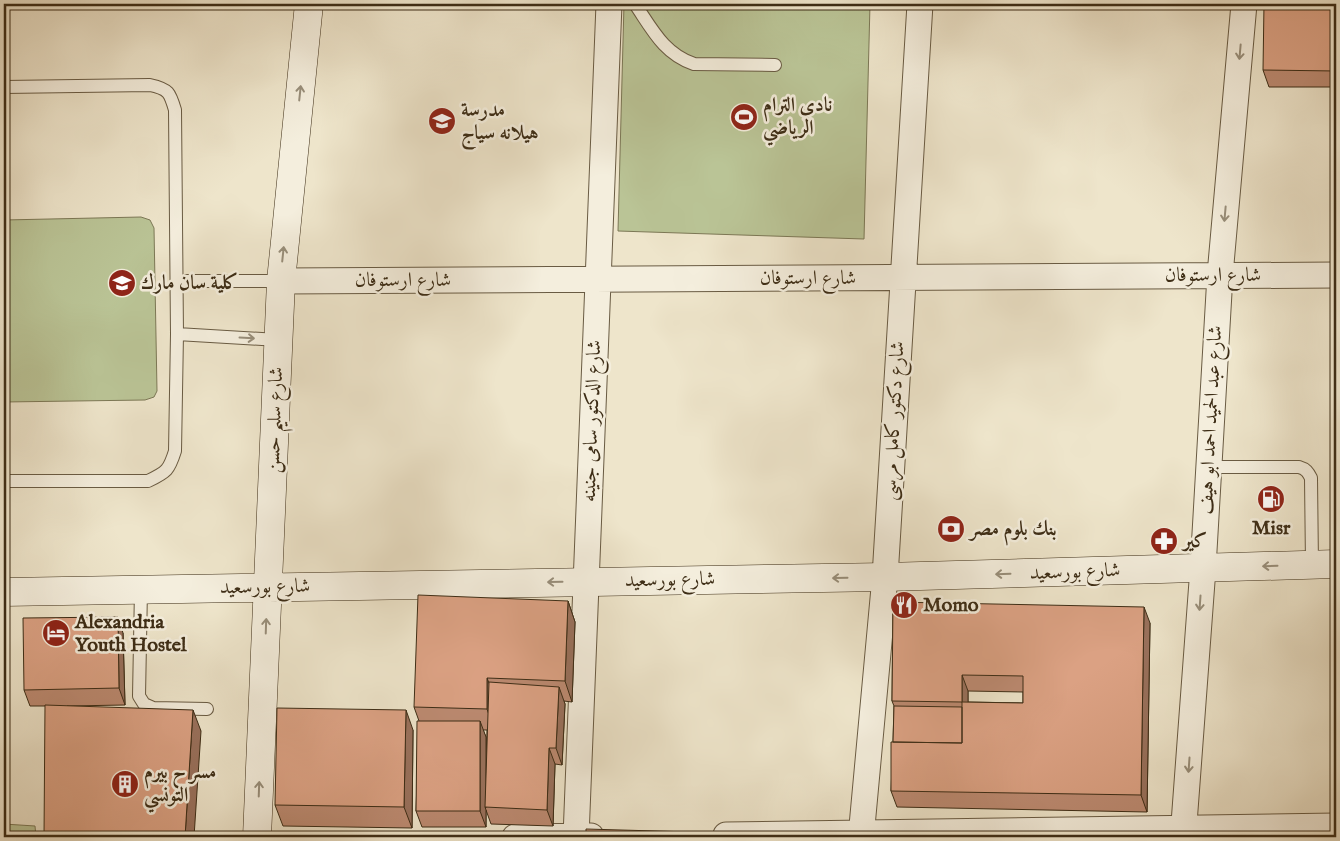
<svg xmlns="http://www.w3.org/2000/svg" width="1340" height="841" font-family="'IM FELL English',Amiri,serif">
  <rect width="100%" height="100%" fill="#eee5cb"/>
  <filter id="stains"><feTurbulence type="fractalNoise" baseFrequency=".004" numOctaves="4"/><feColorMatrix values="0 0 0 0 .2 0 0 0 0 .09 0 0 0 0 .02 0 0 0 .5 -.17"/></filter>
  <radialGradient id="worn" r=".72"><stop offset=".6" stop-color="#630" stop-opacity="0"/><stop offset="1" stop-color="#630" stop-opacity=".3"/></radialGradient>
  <!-- green -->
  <path fill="#bac496" stroke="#7c7856" d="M624,4H870L864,239L618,231Z
    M141,217L150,220L154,228L157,391L154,397L145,400L4,402V220Z
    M4,824L35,826L36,837H4Z"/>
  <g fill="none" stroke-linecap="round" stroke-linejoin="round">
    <!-- lane casing -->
    <g stroke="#695b43" stroke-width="14">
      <path id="lane" d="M635,4C652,29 664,54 694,64L775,65
        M4,87L150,85C169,89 170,93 175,110L177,334L175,451C169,470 167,472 148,481H4
        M177,281H281
        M177,334L278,340
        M1209,467H1299C1306,469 1308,472 1311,478L1312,565
        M141,589L139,696L144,704L153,708L207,709"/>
    </g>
    <!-- street casing -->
    <g stroke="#695b43" stroke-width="27">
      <path id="street" d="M281,281L1336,275
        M726,835L1336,826
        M515,837L591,836
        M576,837L609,4
        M861,837L885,577L920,4
        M1183,837L1203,568L1220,275L1244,4"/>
    </g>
    <!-- secondary casing -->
    <g stroke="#3d2d16" stroke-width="29">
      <path id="secondary" d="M4,592L885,577L1336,564
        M257,837L281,281L309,4"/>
    </g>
    <!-- lane -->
    <use href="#lane" stroke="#f4eedd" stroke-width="12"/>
    <!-- street -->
    <use href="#street" stroke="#f4eedd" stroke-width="25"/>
    <!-- secondary -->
    <use href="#secondary" stroke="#f4eedd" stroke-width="28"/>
  </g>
  <!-- wall -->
  <path fill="#bc8a71" stroke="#3d2d16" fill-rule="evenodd" d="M1336,4V87H1269L1263,70Z
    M568,601L575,622L572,702L564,701L565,704L562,765L555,764L553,826L491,824L486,810V827H422L416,811L419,721L414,707ZM483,730H487L486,778V737Z
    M893,602L1150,623L1147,812L897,807L891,791L893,742L894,706L892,701ZM968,691L1023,692V703L968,702Z
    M123,633L125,705L67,706L201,731L45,706H30L24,690Z
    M413,730L412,828L283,826L275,805Z"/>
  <!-- shaded-wall -->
  <path fill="#99715c" stroke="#3d2d16" d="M568,601L575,622L572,702L565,681Z
    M1144,607L1150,623L1147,812L1141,795Z
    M118,617L123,633L125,705L119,688Z
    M962,675L968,691V718L962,702Z
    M487,678L495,698L494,730L487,709Z
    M559,687L565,704L562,765L556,748Z
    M193,710L201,731L194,837H185Z
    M406,710L413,730L412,828L404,807Z
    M480,721L486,737V808L485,807L486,810V827L480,811Z
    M549,748L555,764L553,826L547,810Z"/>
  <!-- building -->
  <path fill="#dba183" stroke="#3d2d16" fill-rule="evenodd" d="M1264,4H1336V71L1263,70Z
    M418,595L568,601L565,681L487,678V709L414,707Z
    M893,602L1144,607L1141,795L891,791V742L962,743V702L892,701ZM962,675L1023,676V703L962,702Z
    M118,617L119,688L24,690L23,618Z
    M489,682L559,687L556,748H549L547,810L485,807Z
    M45,705L193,710L185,837H44Z
    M894,706L962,707V743L893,742Z
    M277,708L406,710L404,807L275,805Z
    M417,721H480V811H416Z
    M586,829L831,836V837H586Z
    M286,832L388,837H285Z
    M433,833L483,837H432Z"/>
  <!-- one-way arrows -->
  <defs><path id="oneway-shaft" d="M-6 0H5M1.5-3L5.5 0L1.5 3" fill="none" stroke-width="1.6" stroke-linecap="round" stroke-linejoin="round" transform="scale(1.25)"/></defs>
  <g stroke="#988e7a">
    <use href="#oneway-shaft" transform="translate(1240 52) rotate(95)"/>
    <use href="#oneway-shaft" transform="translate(300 93) rotate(-84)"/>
    <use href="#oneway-shaft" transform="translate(1225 214) rotate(95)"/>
    <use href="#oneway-shaft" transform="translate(283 254) rotate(-84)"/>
    <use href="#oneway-shaft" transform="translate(247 338) rotate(3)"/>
    <use href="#oneway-shaft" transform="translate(1270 566) rotate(178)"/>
    <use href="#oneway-shaft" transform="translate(1003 574) rotate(178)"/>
    <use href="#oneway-shaft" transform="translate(840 578) rotate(179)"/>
    <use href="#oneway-shaft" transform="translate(555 582) rotate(179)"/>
    <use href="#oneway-shaft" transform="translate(1200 603) rotate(94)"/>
    <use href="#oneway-shaft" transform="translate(266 626) rotate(-88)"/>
    <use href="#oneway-shaft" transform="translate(1189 765) rotate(94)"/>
    <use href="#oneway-shaft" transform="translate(259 789) rotate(-88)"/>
  </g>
  <!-- icons -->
  <defs>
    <g id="stadium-disc" transform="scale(1.4375)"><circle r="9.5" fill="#8f2418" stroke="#f4eedd"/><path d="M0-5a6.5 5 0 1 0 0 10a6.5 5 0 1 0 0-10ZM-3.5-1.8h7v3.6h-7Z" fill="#fff"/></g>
    <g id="school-disc" transform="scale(1.4375)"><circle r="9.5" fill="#8f2418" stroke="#f4eedd"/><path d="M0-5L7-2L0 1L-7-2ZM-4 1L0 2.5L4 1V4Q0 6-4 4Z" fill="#fff"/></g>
    <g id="fuel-disc" transform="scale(1.4375)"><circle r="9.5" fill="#8f2418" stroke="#f4eedd"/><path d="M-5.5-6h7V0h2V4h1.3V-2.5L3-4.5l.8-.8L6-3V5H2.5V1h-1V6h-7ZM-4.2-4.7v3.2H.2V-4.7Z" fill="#fff"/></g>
    <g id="bank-disc" transform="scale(1.4375)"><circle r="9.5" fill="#8f2418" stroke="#f4eedd"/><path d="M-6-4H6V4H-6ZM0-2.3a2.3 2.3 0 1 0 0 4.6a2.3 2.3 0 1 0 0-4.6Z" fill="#fff"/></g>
    <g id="pharmacy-disc" transform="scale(1.4375)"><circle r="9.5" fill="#8f2418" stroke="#f4eedd"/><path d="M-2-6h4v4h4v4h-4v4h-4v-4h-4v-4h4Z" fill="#fff"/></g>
    <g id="restaurant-disc" transform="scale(1.4375)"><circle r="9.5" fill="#8f2418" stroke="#f4eedd"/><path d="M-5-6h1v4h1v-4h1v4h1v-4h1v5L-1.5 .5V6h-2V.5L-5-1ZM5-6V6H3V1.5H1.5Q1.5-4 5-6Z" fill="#fff"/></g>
    <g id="hotel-disc" transform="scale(1.4375)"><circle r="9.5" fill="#8f2418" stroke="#f4eedd"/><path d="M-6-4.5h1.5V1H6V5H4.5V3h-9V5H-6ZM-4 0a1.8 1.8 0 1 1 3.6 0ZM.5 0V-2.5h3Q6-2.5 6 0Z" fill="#fff"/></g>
    <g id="building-disc" transform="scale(1.4375)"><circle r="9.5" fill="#8f2418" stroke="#f4eedd"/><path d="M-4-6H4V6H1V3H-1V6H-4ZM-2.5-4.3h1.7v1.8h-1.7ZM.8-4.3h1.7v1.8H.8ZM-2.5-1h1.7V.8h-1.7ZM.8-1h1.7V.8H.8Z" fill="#fff"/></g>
  </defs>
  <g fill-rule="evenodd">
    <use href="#stadium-disc" x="744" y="117"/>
    <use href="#school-disc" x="442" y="121"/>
    <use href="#school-disc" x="122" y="283"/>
    <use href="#fuel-disc" x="1271" y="499"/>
    <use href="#bank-disc" x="951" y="529"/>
    <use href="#pharmacy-disc" x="1164" y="541"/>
    <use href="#restaurant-disc" x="904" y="605"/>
    <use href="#hotel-disc" x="56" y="633"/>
    <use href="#building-disc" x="125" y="784"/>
  </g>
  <g text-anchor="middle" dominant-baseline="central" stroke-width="5" stroke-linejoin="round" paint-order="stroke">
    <!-- poi labels -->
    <g font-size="20" font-weight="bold" fill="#3d2d16" stroke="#f4eedd" text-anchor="start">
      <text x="763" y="105">نادي الترام<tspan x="763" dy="23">الرياضي</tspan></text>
      <text x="461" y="110">مدرسة<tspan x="461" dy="23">هيلانه سياج</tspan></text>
      <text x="141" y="283">كلية سان مارك</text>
      <text x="1271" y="528" text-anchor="middle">Misr</text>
      <text x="970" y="529">بنك بلوم مصر</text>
      <text x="1183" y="541">كير</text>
      <text x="923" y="605">Momo</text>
      <text x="75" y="622">Alexandria<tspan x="75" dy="23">Youth Hostel</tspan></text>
      <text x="144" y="772">مسر ح بيرم<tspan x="144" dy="23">التونسي</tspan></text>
    </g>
    <!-- street labels -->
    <g font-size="20" fill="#3d2d16" stroke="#f4eedd">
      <text x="1213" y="275">شارع ارستوفان</text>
      <text x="808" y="278">شارع ارستوفان</text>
      <text x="403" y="280">شارع ارستوفان</text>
      <text transform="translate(275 420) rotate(-88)">شارع سليم حسن</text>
      <text transform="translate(1211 420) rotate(-87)">شارع عبد الحميد احمد ابو هيف</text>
      <text transform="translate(592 421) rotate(-88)">شارع الدكتور سامى جنينه</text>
      <text transform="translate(894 421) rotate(-87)">شارع دكتور كامل مرسى</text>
      <text transform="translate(1075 572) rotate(-2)">شارع بورسعيد</text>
      <text transform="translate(670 580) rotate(-1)">شارع بورسعيد</text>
      <text transform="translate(265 587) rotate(-1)">شارع بورسعيد</text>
    </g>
  </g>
  <!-- margin -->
  <rect width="1340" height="841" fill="none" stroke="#eee5cb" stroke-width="20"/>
  <rect x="5" y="5" width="1330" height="831" fill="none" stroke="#3d2d16" stroke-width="2.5"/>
  <rect x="10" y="10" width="1320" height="821" fill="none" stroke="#3d2d16"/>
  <rect width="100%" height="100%" filter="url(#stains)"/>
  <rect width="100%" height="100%" fill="url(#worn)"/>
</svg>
